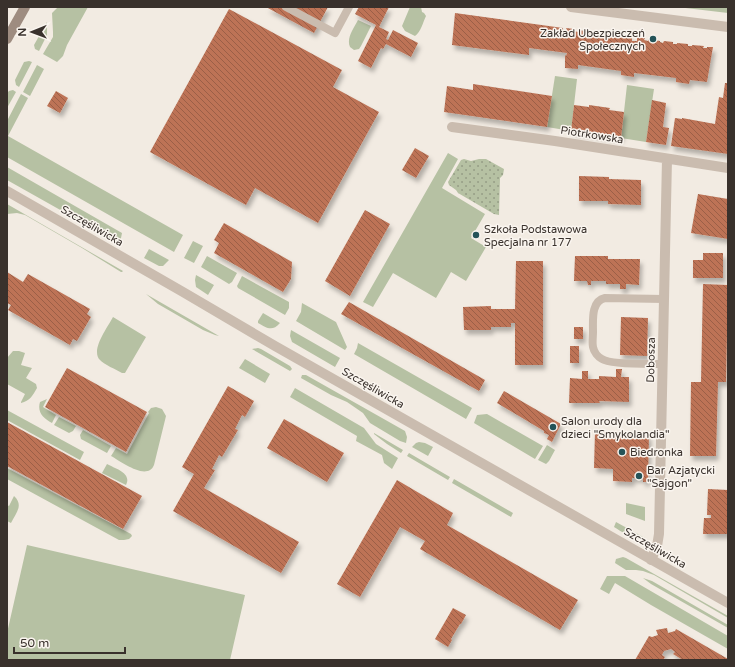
<svg xmlns="http://www.w3.org/2000/svg" width="735" height="667" font-family="'Varela Round',sans-serif">
  <defs>
    <pattern id="park-dots" width="8" height="8" patternUnits="userSpaceOnUse"><rect width="8" height="8" fill="#b6c1a3"/><path d="M2 2h.1M6 6h.1" fill="none" stroke="#959d85" stroke-width="1.8" stroke-linecap="round"/></pattern>
    <pattern id="building-back-hatch" width="6" height="6" patternUnits="userSpaceOnUse"><rect width="6" height="6" fill="#bd7356"/><path d="M-1 5l2 2M0 0l6 6M5-1l2 2" fill="none" stroke="#9b5f47"/></pattern>
    <filter id="shadow"><feDropShadow dx="2.5" dy="4.5" stdDeviation="2" flood-color="#0004"/></filter>
  </defs>
  <rect width="100%" height="100%" fill="#f2ebe2"/>
  <!-- grass -->
  <path fill="#b6c1a3" d="M58,7H88L67,45L63,56L57,62L43,54L53,37V32L52,13Z
    M410,7H421L422,12L424,13L426,16C423,22 421,32 415,36L405,31L402,26Z
    M677,7H728V13Z
    M358,20L371,26L361,46L359,49L354,50L350,47C346,38 354,28 358,20Z
    M47,22V35L39,51L35,49L34,45Z
    M29,61L32,62L19,87L16,85L15,80L24,62Z
    M37,65L44,69L30,96L23,92Z
    M555,76L577,79L571,131L547,127Z
    M627,85L654,89L646,142L621,138Z
    M13,90L16,92L7,108V93L9,91Z
    M21,94L28,98L8,136L183,235L174,252L7,157V121Z
    M448,153L458,159L442,188L485,214L471,238L486,247L466,281L451,272L436,298L393,273L373,307L363,302Z
    M7,167L122,233L121,238L119,243L7,180Z
    M7,204L123,271L122,272H121L82,248L25,215L17,213L7,214Z
    M193,241L203,246L194,263L184,258Z
    M149,249L169,260L163,266H159L144,258Z
    M207,256L237,273L232,282L229,284L201,267Z
    M196,275L214,285L208,295L196,287L195,280Z
    M242,276L289,302V308L285,315L238,288L237,286Z
    M146,294L219,336L215,335L203,330L158,304Z
    M302,303L336,322L347,347L345,350L296,321L301,312Z
    M263,313L280,323C272,332 267,328 258,323V321Z
    M113,317L146,337L125,373H122C117,370 103,364 100,360C90,350 108,327 113,317Z
    M291,330L340,358L335,367L292,342L290,336Z
    M358,343L472,408L466,419L354,354L357,348Z
    M258,348L261,349L290,366L292,369L290,371L252,349Z
    M13,351H19L25,353L21,365L32,368L26,378L36,384L37,388C33,395 30,401 21,403V402L25,394L7,384V358Z
    M245,359L270,374L265,383L239,368Z
    M302,375H306L405,431L407,437L406,443L400,441L370,423L363,413L347,402L331,395L301,378Z
    M295,388L364,428L376,444L398,458L392,469L384,463L382,455L356,441L357,436L290,397Z
    M47,399L43,407L56,415L52,423C43,418 37,412 40,402Z
    M156,407L162,409L166,416L154,465C153,467 152,469 150,470C140,476 120,461 111,456L116,448L127,454L149,413L148,412L151,408Z
    M7,410L84,452L80,460L7,420Z
    M487,414L543,446L535,459L474,423L477,415Z
    M59,417L76,426L73,431L69,433L54,425Z
    M83,430L111,446L107,453L81,439L80,435Z
    M374,433L403,450L401,453L387,444L374,434Z
    M419,442L425,443L433,447L428,456L412,447L416,443Z
    M547,445L555,450L549,461L546,464L538,460Z
    M409,453L450,477L448,480L407,456Z
    M107,464C116,469 132,473 126,485L102,473Z
    M7,468L131,534L132,536L129,539L124,540H119L7,479Z
    M454,479L513,513L511,517L452,483Z
    M14,496C24,505 16,513 11,523L7,521V505L9,506Z
    M626,503L645,507V521L626,514Z
    M616,522L645,538C634,542 623,532 614,527Z
    M27,545L245,595L230,660H7V633Z
    M623,557L626,558L728,616V618L654,575L643,571L636,570H626L615,563L616,559Z
    M607,576H625L728,636V649L651,605L615,583L609,594L600,589Z
    M643,578L652,581L728,625V628L651,584Z"/>
  <!-- park -->
  <path fill="url(#park-dots)" d="M464,159L471,161L479,159H486L504,169L503,175L500,178L499,215L494,214L458,193L456,190L449,185L448,182L461,160Z"/>
  <!-- building -->
  <path fill="url(#building-back-hatch)" filter="url(#shadow)" d="M266,7H328L314,33Z
    M359,7H389L379,27L389,32L386,39L388,40L393,30L418,43L411,57L386,44L383,49L381,48L371,68L358,61L376,25L355,14Z
    M229,9L342,70L333,87L379,112L318,223L255,188L246,205L150,152Z
    M455,13L563,28V30H567L566,28L574,29V31L578,32V30L592,32L591,33L595,34V32L604,33V35H608V34L617,35V37H621V36L632,37V41H637V38H645L644,40L648,41L649,39L660,41V42L663,43L664,41L673,42V44H677V43L688,44V46H692V45L704,46L703,48H707V47H713L707,82L690,80L689,84L676,82V78L634,73V77L621,75V71L578,65V69L565,68V55L566,56L567,53L529,48V55L452,45Z
    M725,83H728V123L727,124V128H728V154L671,146L675,118L682,119V118L715,124L719,97L723,98Z
    M473,84L552,96L547,127L444,112L447,86L473,90Z
    M56,91L68,98L60,113L47,106Z
    M652,100L666,103L663,127L669,128L666,145L646,142Z
    M574,105L589,107V105L610,108L609,110L624,112L621,138L571,131Z
    M415,148L429,156L416,178L402,170Z
    M579,176L609,177V179L641,180V205L608,204V201H579Z
    M698,194L728,199V239L691,233Z
    M365,210L390,224L350,296L325,281Z
    M224,223L292,262L291,279L283,292L214,253L219,243L214,240Z
    M703,253H723V278H693V260H703Z
    M575,256H608V259H640L639,285L626,284V289H620V284H606V281H591V285H588L587,281H574Z
    M516,261H543V365H515V323H511V327H491V330H464L463,307L491,306V309H515Z
    M7,272L23,282L28,274L90,309L87,314L91,317L77,341L73,339L70,345L8,310L11,305L7,303Z
    M703,284L728,285L726,382H718L716,456H690L691,382H701Z
    M349,302L485,380L479,391L341,314Z
    M621,317L648,318L647,356L620,355Z
    M574,327H583V339H574Z
    M570,346H579V363H570Z
    M67,368L147,412L126,452L45,407Z
    M616,369H622L621,377H629V402L599,401L600,403H569L570,378L582,379V371H588V379H599V376L616,377Z
    M228,386L254,401L245,417L242,415L235,429L238,430L222,457L219,455L212,469L215,470L204,488L299,542L281,573L173,511L194,474L182,467Z
    M504,391L561,424L552,442L547,439L549,435L544,433V431L497,403Z
    M284,419L344,453L327,482L267,448Z
    M7,422L142,496L123,529L7,466Z
    M595,432L644,433V435H649L648,480L646,482H643V478H632V482L613,481V469L594,468Z
    M397,480L453,513L447,525L578,600L560,630L420,549L425,541L400,527L360,597L337,584Z
    M708,489L728,490V534H703L704,518H711V515H707Z
    M453,608L466,615L461,624H460L451,639L452,640L448,647L435,639Z
    M667,628L668,633L675,631L676,629L728,659V660H683L673,654L675,652L671,649L664,651L662,655L665,657L663,660H635L649,636L652,637L658,635L656,630Z"/>
  <g fill="none" stroke-linecap="round" stroke-linejoin="round">
    <!-- service -->
    <path stroke="#cabcaf" stroke-width="8" d="M286,7L335,33L349,7
      M663,364C650,364 611,365 602,359C598,357 594,352 593,347C592,343 593,337 593,332C593,320 591,301 605,298L664,299"/>
    <!-- minor -->
    <path stroke="#cabcaf" stroke-width="10" d="M571,7L728,27
      M452,127L555,141L728,168
      M651,560L657,546L659,534L667,159"/>
    <!-- tertiary -->
    <path stroke="#cabcaf" stroke-width="10" d="M7,191L183,292L275,346L728,603"/>
    <!-- secondary -->
    <path stroke="#9e8c80" stroke-width="10" d="M7,39L25,7"/>
  </g>
  <!-- markers -->
  <g fill="#245358" stroke="#faf5ef" stroke-width="1.5">
    <circle cx="653" cy="39" r="4"/>
    <circle cx="476" cy="235" r="4"/>
    <circle cx="553" cy="427" r="4"/>
    <circle cx="622" cy="452" r="4"/>
    <circle cx="639" cy="476" r="4"/>
  </g>
  <g text-anchor="middle" dominant-baseline="central" stroke-width="3" stroke-linejoin="round" paint-order="stroke">
    <!-- poi labels -->
    <g font-size="11" fill="#39312c" stroke="#faf5ef" text-anchor="start">
      <text x="645" y="33" text-anchor="end">Zakład Ubezpieczeń<tspan x="645" dy="13">Społecznych</tspan></text>
      <text x="484" y="229">Szkoła Podstawowa<tspan x="484" dy="13">Specjalna nr 177</tspan></text>
      <text x="561" y="421">Salon urody dla<tspan x="561" dy="13">dzieci "Smykolandia"</tspan></text>
      <text x="630" y="452">Biedronka</text>
      <text x="647" y="470">Bar Azjatycki<tspan x="647" dy="13">"Sajgon"</tspan></text>
    </g>
    <!-- street labels -->
    <g font-size="11" fill="#39312c" stroke="#faf5ef">
      <text transform="translate(592 135) rotate(9)">Piotrkowska</text>
      <text transform="translate(92 226) rotate(30)">Szczęśliwicka</text>
      <text transform="translate(651 360) rotate(-89)">Dobosza</text>
      <text transform="translate(373 388) rotate(30)">Szczęśliwicka</text>
      <text transform="translate(655 548) rotate(30)">Szczęśliwicka</text>
    </g>
  </g>
  <!-- border -->
  <rect width="735" height="667" fill="none" stroke="#39312c" stroke-width="16"/>
  <!-- north arrow -->
  <g transform="translate(32 32) rotate(269)" stroke="#faf5ef" stroke-width="3" paint-order="stroke">
  <path d="M0-3L7 15L0 10L-7 15Z" fill="#39312c"/>
  <text y="-6" font-size="11" font-weight="bold" text-anchor="middle" fill="#39312c">N</text>
  </g>
  <!-- scale -->
  <path d="M14 647v6h111v-6" fill="none" stroke="#39312c" stroke-width="2"/>
  <text x="20" y="647" font-size="12" fill="#39312c" stroke="#faf5ef" stroke-width="3" paint-order="stroke">50 m</text>
</svg>
